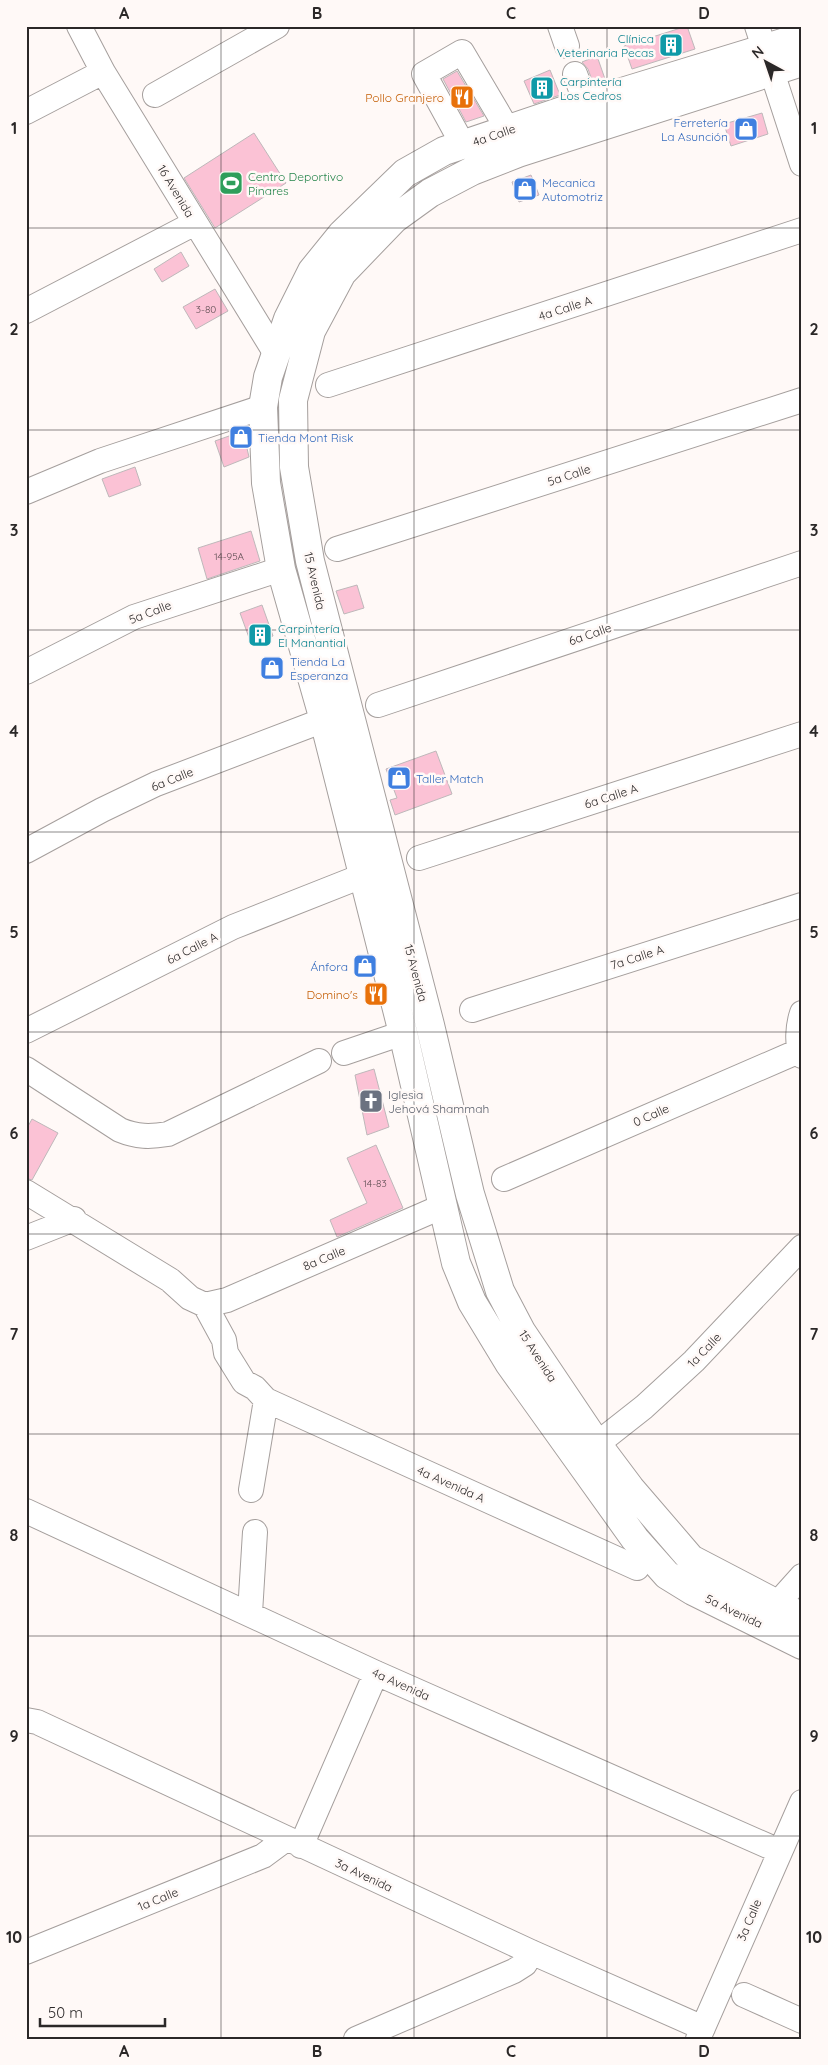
<svg xmlns="http://www.w3.org/2000/svg" width="828" height="2065" font-family="Quicksand,sans-serif">
  <rect width="100%" height="100%" fill="#fff9f7"/>
  <!-- building -->
  <path fill="#fbc2d5" stroke="#beb8ba" d="M687,26L695,49L632,69L624,46Z
    M597,56L605,79L593,83L588,69L582,62Z
    M550,70L560,95L534,104L524,81Z
    M457,71L484,116L466,122L443,79Z
    M762,113L768,134L731,146L724,124Z
    M254,133L286,183L215,228L184,178Z
    M531,175L539,195L519,202L512,182Z
    M181,252L189,266L162,282L154,269Z
    M215,289L228,311L196,329L183,307Z
    M243,431L249,457L224,467L215,441Z
    M135,467L141,485L109,497L102,479Z
    M251,531L260,561L207,579L198,548Z
    M357,585L364,608L344,614L336,591Z
    M262,605L273,636L251,643L240,613Z
    M436,751L452,794L395,815L390,800L397,798L386,769Z
    M374,1069L389,1127L367,1135L355,1075Z
    M32,1119L58,1133L32,1180L26,1178V1130Z
    M376,1145L403,1208L337,1237L330,1220L367,1203L347,1158Z"/>
  <g fill="none" stroke-linecap="round" stroke-linejoin="round">
    <!-- minor casing -->
    <g stroke="#a59f9d" stroke-width="26">
      <path id="minor" d="M79,26L103,72L276,354
        M560,26L567,46
        M757,26L802,164
        M575,74L586,103
        M155,95L277,26
        M26,112L103,72
        M463,145L424,74L462,52L508,130
        M26,311L195,223
        M328,385L802,230
        M26,492L100,461L263,407
        M337,549L802,400
        M26,672L134,617L281,569
        M378,705L802,563
        M26,851L102,810L156,784L324,720
        M419,858L802,734
        M472,1010L802,905
        M802,1013C798,1025 796,1045 802,1056
        M26,1031L233,927L362,876
        M344,1053L403,1033
        M26,1069L120,1130C137,1137 150,1137 168,1134L319,1061
        M504,1179L799,1051
        M26,1192L170,1280L190,1298L205,1305L224,1340L226,1353L244,1382L255,1388L266,1400L637,1568
        M26,1238L74,1219
        M205,1305L227,1300L441,1207
        M597,1444L644,1407L694,1361L802,1247
        M251,1490L266,1400
        M26,1511L376,1673L779,1851
        M776,1605L802,1576
        M250,1613L255,1532
        M26,1720L37,1722L531,1952L703,2028
        M301,1846L376,1673
        M26,1952L263,1856L286,1839
        M744,1995L802,2021
        M356,2039L514,1971L525,1964L531,1952
        M698,2039L802,1802"/>
    </g>
    <!-- major casing -->
    <g stroke="#a59f9d" stroke-width="30">
      <path id="major" d="M802,37L586,103L444,151L405,173L342,234L312,271L288,319L268,377L263,407L266,483L281,569L324,720L403,1033L456,1263L472,1302L509,1363L635,1539L667,1575L693,1591L802,1645
        M802,62L518,153L472,171L430,193L394,219L342,273L311,331L293,400L294,467L310,561L430,1025L470,1194L500,1291L521,1331L597,1444L630,1488L691,1559L802,1617"/>
    </g>
    <!-- minor -->
    <use href="#minor" stroke="#fff" stroke-width="24"/>
    <!-- major -->
    <use href="#major" stroke="#fff" stroke-width="28"/>
  </g>
  <!-- grid -->
  <path fill="none" stroke="#2b2828" stroke-width="1" stroke-opacity="0.55" d="M221,26V2039M414,26V2039M607,26V2039M26,228H802M26,430H802M26,630H802M26,832H802M26,1032H802M26,1234H802M26,1434H802M26,1636H802M26,1836H802"/>
  <!-- icons -->
  <defs>
    <g id="building-square" transform="scale(1.25)"><rect x="-9" y="-9" width="18" height="18" rx="4" fill="#0f9aa8" stroke="#fff9f7"/><path d="M-4-6H4V6H1V3H-1V6H-4ZM-2.5-4.3h1.7v1.8h-1.7ZM.8-4.3h1.7v1.8H.8ZM-2.5-1h1.7V.8h-1.7ZM.8-1h1.7V.8H.8Z" fill="#fff"/></g>
    <g id="restaurant-square" transform="scale(1.25)"><rect x="-9" y="-9" width="18" height="18" rx="4" fill="#e8710a" stroke="#fff9f7"/><path d="M-5-6h1v4h1v-4h1v4h1v-4h1v5L-1.5 .5V6h-2V.5L-5-1ZM5-6V6H3V1.5H1.5Q1.5-4 5-6Z" fill="#fff"/></g>
    <g id="shop-square" transform="scale(1.25)"><rect x="-9" y="-9" width="18" height="18" rx="4" fill="#3f7fe0" stroke="#fff9f7"/><path d="M-5-2.5h2.3a2.7 3.5 0 0 1 5.4 0H5L5.5 6h-11ZM-1.5-2.5h3a1.5 2.3 0 0 0-3 0Z" fill="#fff"/></g>
    <g id="stadium-square" transform="scale(1.25)"><rect x="-9" y="-9" width="18" height="18" rx="4" fill="#2e9e5b" stroke="#fff9f7"/><path d="M0-5a6.5 5 0 1 0 0 10a6.5 5 0 1 0 0-10ZM-3.5-1.8h7v3.6h-7Z" fill="#fff"/></g>
    <g id="church-square" transform="scale(1.25)"><rect x="-9" y="-9" width="18" height="18" rx="4" fill="#6b7280" stroke="#fff9f7"/><path d="M-1.2-6h2.4v3.5h3.3v2.4h-3.3V6h-2.4V-.1h-3.3v-2.4h3.3Z" fill="#fff"/></g>
  </defs>
  <g fill-rule="evenodd">
    <use href="#building-square" x="671" y="45"/>
    <use href="#building-square" x="542" y="88"/>
    <use href="#restaurant-square" x="462" y="97"/>
    <use href="#shop-square" x="746" y="129"/>
    <use href="#stadium-square" x="231" y="183"/>
    <use href="#shop-square" x="525" y="189"/>
    <use href="#shop-square" x="241" y="437"/>
    <use href="#building-square" x="260" y="635"/>
    <use href="#shop-square" x="272" y="668"/>
    <use href="#shop-square" x="399" y="778"/>
    <use href="#shop-square" x="365" y="966"/>
    <use href="#restaurant-square" x="376" y="994"/>
    <use href="#church-square" x="371" y="1101"/>
  </g>
  <g text-anchor="middle" dominant-baseline="central" stroke-width="5" stroke-linejoin="round" paint-order="stroke">
    <!-- number labels -->
    <g font-size="10" fill="#5f4e53">
      <text x="206" y="309">3-80</text>
      <text x="229" y="556">14-95A</text>
      <text x="375" y="1183">14-83</text>
    </g>
    <!-- culture labels -->
    <g font-size="12" fill="#0d838f" stroke="#fff9f7" text-anchor="start">
      <text x="654" y="38" text-anchor="end">Clínica<tspan x="654" dy="14">Veterinaria Pecas</tspan></text>
      <text x="560" y="81">Carpintería<tspan x="560" dy="14">Los Cedros</tspan></text>
      <text x="278" y="628">Carpintería<tspan x="278" dy="14">El Manantial</tspan></text>
    </g>
    <!-- food labels -->
    <g font-size="12" fill="#c56008" stroke="#fff9f7" text-anchor="end">
      <text x="444" y="97">Pollo Granjero</text>
      <text x="358" y="994">Domino's</text>
    </g>
    <!-- shop labels -->
    <g font-size="12" fill="#366cbe" stroke="#fff9f7" text-anchor="start">
      <text x="728" y="122" text-anchor="end">Ferretería<tspan x="728" dy="14">La Asunción</tspan></text>
      <text x="542" y="182">Mecanica<tspan x="542" dy="14">Automotriz</tspan></text>
      <text x="258" y="437">Tienda Mont Risk</text>
      <text x="290" y="661">Tienda La<tspan x="290" dy="14">Esperanza</tspan></text>
      <text x="416" y="778">Taller Match</text>
      <text x="348" y="966" text-anchor="end">Ánfora</text>
    </g>
    <!-- street labels -->
    <g font-size="12" fill="#2b2828" stroke="#fff9f7">
      <text transform="translate(494 135) rotate(-19)">4a Calle</text>
      <text transform="translate(176 191) rotate(59)">16 Avenida</text>
      <text transform="translate(565 308) rotate(-18)">4a Calle A</text>
      <text transform="translate(569 475) rotate(-18)">5a Calle</text>
      <text transform="translate(315 581) rotate(77)">15 Avenida</text>
      <text transform="translate(150 612) rotate(-21)">5a Calle</text>
      <text transform="translate(590 634) rotate(-19)">6a Calle</text>
      <text transform="translate(172 779) rotate(-22)">6a Calle</text>
      <text transform="translate(611 796) rotate(-18)">6a Calle A</text>
      <text transform="translate(192 948) rotate(-27)">6a Calle A</text>
      <text transform="translate(637 957) rotate(-18)">7a Calle A</text>
      <text transform="translate(416 973) rotate(75)">15 Avenida</text>
      <text transform="translate(651 1115) rotate(-24)">0 Calle</text>
      <text transform="translate(324 1258) rotate(-23)">8a Calle</text>
      <text transform="translate(704 1350) rotate(-46)">1a Calle</text>
      <text transform="translate(538 1356) rotate(57)">15 Avenida</text>
      <text transform="translate(451 1484) rotate(24)">4a Avenida A</text>
      <text transform="translate(734 1611) rotate(26)">5a Avenida</text>
      <text transform="translate(401 1684) rotate(24)">4a Avenida</text>
      <text transform="translate(364 1875) rotate(25)">3a Avenida</text>
      <text transform="translate(158 1899) rotate(-22)">1a Calle</text>
      <text transform="translate(749 1920) rotate(-67)">3a Calle</text>
    </g>
    <!-- leisure labels -->
    <g font-size="12" fill="#27864d" stroke="#fff9f7" text-anchor="start">
      <text x="248" y="176">Centro Deportivo<tspan x="248" dy="14">Pinares</tspan></text>
    </g>
    <!-- worship labels -->
    <g font-size="12" fill="#5b616d" stroke="#fff9f7" text-anchor="start">
      <text x="388" y="1094">Iglesia<tspan x="388" dy="14">Jehová Shammah</tspan></text>
    </g>
  </g>
  <!-- border -->
  <rect width="828" height="2065" fill="none" stroke="#fff9f7" stroke-width="55"/>
  <!-- north arrow -->
  <g transform="translate(766 62) rotate(320)" stroke="#fff9f7" stroke-width="4" paint-order="stroke">
  <path d="M0-4L9 19L0 12L-9 19Z" fill="#2b2828"/>
  <text y="-8" font-size="14" font-weight="bold" text-anchor="middle" fill="#2b2828">N</text>
  </g>
  <!-- scale -->
  <path d="M40 2018v8h125v-8" fill="none" stroke="#2b2828" stroke-width="2.5"/>
  <text x="48" y="2018" font-size="15" fill="#2b2828" stroke="#fff9f7" stroke-width="4" paint-order="stroke">50 m</text>
  <rect x="28" y="28" width="772" height="2010" fill="none" stroke="#2b2828" stroke-width="2"/>
  <g font-size="16" text-anchor="middle" font-weight="bold" fill="#2b2828">
    <text x="124" y="19">A</text>
    <text x="317" y="19">B</text>
    <text x="511" y="19">C</text>
    <text x="704" y="19">D</text>
    <text x="14" y="134">1</text>
    <text x="814" y="134">1</text>
    <text x="14" y="335">2</text>
    <text x="814" y="335">2</text>
    <text x="14" y="536">3</text>
    <text x="814" y="536">3</text>
    <text x="14" y="737">4</text>
    <text x="814" y="737">4</text>
    <text x="14" y="938">5</text>
    <text x="814" y="938">5</text>
    <text x="14" y="1139">6</text>
    <text x="814" y="1139">6</text>
    <text x="14" y="1340">7</text>
    <text x="814" y="1340">7</text>
    <text x="14" y="1541">8</text>
    <text x="814" y="1541">8</text>
    <text x="14" y="1742">9</text>
    <text x="814" y="1742">9</text>
    <text x="14" y="1943">10</text>
    <text x="814" y="1943">10</text>
    <text x="124" y="2057">A</text>
    <text x="317" y="2057">B</text>
    <text x="511" y="2057">C</text>
    <text x="704" y="2057">D</text>
  </g>
</svg>
